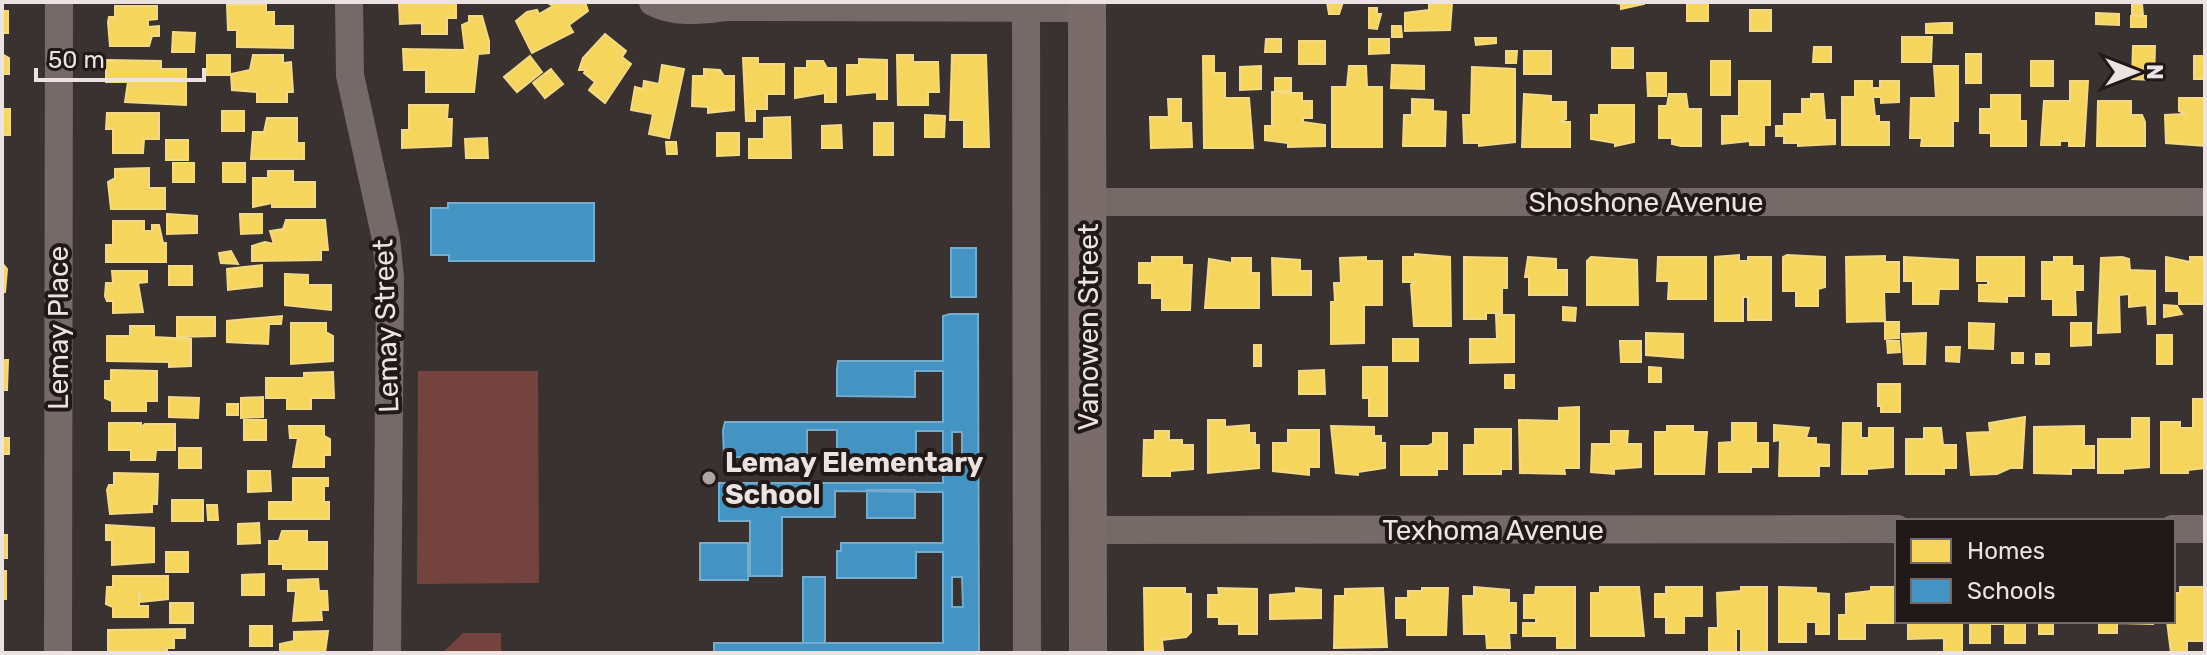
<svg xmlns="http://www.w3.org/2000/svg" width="2207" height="655" font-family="Rubik,sans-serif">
  <rect width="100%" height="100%" fill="#3a3231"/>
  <!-- green -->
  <path fill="#74433f" d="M418,371H538L539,583L417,584Z
    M463,633H501V653H442Z"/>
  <!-- homes -->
  <path fill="#f6d55c" stroke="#f3d984" stroke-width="2" d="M399,2H456V18H447V34H422V23L400,24Z
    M546,2H585L588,11L569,25L573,32L532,53L516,21L527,12L537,10L539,14L553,6Z
    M1327,2H1343L1339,14H1329Z
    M1429,2L1452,3L1450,30L1405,31V13L1429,10Z
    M1610,2H1644V4L1621,9V4Z
    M1687,2H1708V21H1687Z
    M266,4V12H274V26H293V48L237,47V30H228L227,5Z
    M2132,4H2142L2143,15H2132Z
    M115,6H157V19L148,20V27L159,26V36H152L149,46H110L108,22L109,17H115Z
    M1369,8H1377V14H1381L1377,29L1369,28Z
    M1750,10H1771V31H1750Z
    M2,11H8V33H2Z
    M2096,13L2119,14V25L2096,24Z
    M469,16H482L489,41V53L478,54L474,92H426V70H404L403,49L465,50L462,25L469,22Z
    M2131,16H2146V27H2131Z
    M1943,23H1952V33H1926V24Z
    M1392,26H1401L1402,37H1392Z
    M173,32L195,33L194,52H172Z
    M605,34L626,51L622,57L631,64L605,103L589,90L595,82L584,73L586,70H579L583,58Z
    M1902,37H1932L1931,62H1902Z
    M1475,38H1496V43L1476,45Z
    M1266,39H1281V52H1265Z
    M1369,39H1389V53L1369,54Z
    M1299,41H1325V64H1299Z
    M2,45V54L9,58V74H2Z
    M2133,46H2155L2154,80L2132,79Z
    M1814,47H1831V62H1813Z
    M1612,48H1633V68H1612Z
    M1506,51H1517L1516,63H1506Z
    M1524,51H1551V74H1524Z
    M1966,54H1981V83H1966Z
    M207,55H230V75H207Z
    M253,55H283V63L291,62L293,92H287V102H257V92L232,90L231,74L250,70Z
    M897,55H913V62H938L939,92H928V105H898Z
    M952,55H986L989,147H964V120H950Z
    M530,56L542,72L517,92L504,77Z
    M1203,56H1214V73H1225V98H1249L1253,148H1204Z
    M2194,56H2205V79H2194Z
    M743,58H758V64H784V94H767V109H755V121H746Z
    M859,59L887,60V99H877V92L847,95V65H859Z
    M106,60L161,61V69H186V105L125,102L128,82H106Z
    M807,61H823L827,68H836V102H825V93L795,98V68H807Z
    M1711,61H1730V95H1711Z
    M2031,61H2053V86H2031Z
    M662,65L684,69L669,138L649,134L653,114L631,110L635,87L643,89L644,81L659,84Z
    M1392,65L1424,66V89L1391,88Z
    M1261,66V89L1240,90V67Z
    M1349,66H1366L1367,87H1382V147H1332V87H1347Z
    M1934,66H1958V121H1953V146H1921L1922,138H1910L1911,98H1936Z
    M1472,67L1515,69V142L1479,146V143H1464L1463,115H1471Z
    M551,69L563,84L545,98L533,83Z
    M704,69L720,70L724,76H734V110L708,113V107L692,106L693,76H704Z
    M1647,73H1666V96H1648Z
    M1275,78H1291V91H1275Z
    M1739,81H1770V125H1764V145H1750V141L1722,144V116H1739Z
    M1855,81H1872V88H1880V81H1899V102L1881,103V97H1873L1875,116H1879V122H1889V145H1842V97H1855Z
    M2070,81H2088L2084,146H2069V141H2060V145H2041L2044,101H2070Z
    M1272,92L1302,93V101H1312V118H1303V122L1325,125V146L1288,147V143L1265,140V126H1272Z
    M1524,94L1551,96V102H1566V119L1559,122H1570V147H1522Z
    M1669,94H1686L1688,109H1701V146H1681L1672,144V138H1659V106H1667Z
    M1811,94H1823L1825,120H1835V144L1798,146V143H1784V136H1776V126H1784V114H1802V99H1811Z
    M1991,95H2020V121H2026V146H1991V133H1980V109H1991Z
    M2179,98H2205V146L2166,143L2165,115L2185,114L2179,111Z
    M1168,99H1181V123H1191L1192,147L1151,148L1150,117H1169Z
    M1412,99L1433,100V111L1446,112L1445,146H1403L1404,115H1412Z
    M2098,101H2131V115H2142L2145,122V146H2097Z
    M409,105H448L447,119H452L451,146L402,148V130H409Z
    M1599,105H1634V142L1615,146V143L1591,139V115H1599Z
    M2,109H10V135H2Z
    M222,111H244V131H222Z
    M107,113H159V139H144L143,153H113V129H106Z
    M925,115L945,116L944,137H925Z
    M790,117L791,158H749V139H764V118Z
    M267,118H297V143H304V159H251L253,132H264Z
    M874,123H893V155H874Z
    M841,125L842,148H822V126Z
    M717,133H739V155L717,156Z
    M487,138L488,158H466L465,139Z
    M166,140H188V160H166Z
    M666,142H676L677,154H667Z
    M173,163H194V182H173Z
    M223,163H245V182H223Z
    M149,168V188H165V209H111L108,182L115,178V169Z
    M268,171H293V182H315V207H272V203L253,207V178H268Z
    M167,214L197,216V233L167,234Z
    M240,214H262V233L241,234Z
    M286,220H325L328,250H321V260L252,261V246L265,242L274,244L270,231L283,229Z
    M113,221H144V231H152V225H159L163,243H166V262H106V245H113Z
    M231,251L238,264L221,263L219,253Z
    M1415,254L1450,257L1451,326H1414L1411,285L1414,282H1403V257H1415Z
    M1739,255V261H1748V257H1771V320H1748V297H1743V321H1715V257Z
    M1787,255L1825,257V287L1818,289V306H1796V291H1783V257Z
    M1885,256V262H1899V292H1884L1885,321L1847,322L1846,257Z
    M1152,257H1182V265H1192L1190,310H1162V298H1152V283H1139V263H1152Z
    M1366,257V261H1382V305H1364V343L1331,344V302H1335L1334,283H1341L1340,258Z
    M1464,257L1507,258V288H1502V313H1486V319H1464Z
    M1528,257L1556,259V270H1567V295H1529V277H1525Z
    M1591,257L1637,260L1638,305H1587V261Z
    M1658,257H1706V299H1668L1669,281H1657Z
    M1904,257L1958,260V289H1939L1938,304H1913V281H1904Z
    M1977,257H2024V296H2007V302L1979,301V285H1988V281H1977Z
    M2054,257H2072V266H2083V290H2075L2076,315H2053V299H2042V262H2054Z
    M2122,257L2129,259L2130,270L2155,271V324H2148L2147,305L2129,307V294L2119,295L2120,332L2098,333L2101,258Z
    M2166,257L2190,262V257H2205V304H2179V291H2166Z
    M1232,258H1251V273H1259V308H1205L1209,259L1232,263Z
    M1272,258L1300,260V271H1311V295H1273Z
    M2,263L7,269L5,292H2Z
    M262,265V286L228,290L227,269Z
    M169,266H192V285H169Z
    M112,271H147V282L138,283L143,312L113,313V301H107L105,296L106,283H113Z
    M285,274L308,275V285H331V310L285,305Z
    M2164,305L2177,306L2182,314L2164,317Z
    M1563,307L1576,308L1575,321L1563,320Z
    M1496,315H1514V362L1470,363V339H1497Z
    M282,316L281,324H269L268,344L227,342V321Z
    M177,317H215V336L177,337Z
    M1885,322H1899V338L1885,339Z
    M291,323H326V332L333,336V361L291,364Z
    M1969,323L1994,324L1993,349L1969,348Z
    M2071,323H2091V345L2071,346Z
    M130,326H154V337L191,339V366L169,367V362L107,361V336H130Z
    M1646,333L1683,334V358L1646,355Z
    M1926,333L1925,364H1904L1902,334Z
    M2157,335H2172V364H2157Z
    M1393,339H1418V361H1393Z
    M1620,341H1641V362H1621Z
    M1887,341H1899L1900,352L1888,353Z
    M1254,345H1261V366H1254Z
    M1946,347H1960L1959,362L1946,361Z
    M2012,353H2023V363H2012Z
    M2036,354H2049V364H2036Z
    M2,360H8L7,390H2Z
    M1363,367H1387V416H1369V398H1363Z
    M1649,367L1661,368V382H1649Z
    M111,370L157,371V401H146V411H112V401L105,398V381H111Z
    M1324,370L1325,394H1299V371Z
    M333,372L334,398H311V409H287V398H266V378H304V373Z
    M1505,375H1514V388H1505Z
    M1878,384H1900V412H1881V406H1878Z
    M169,397L199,398L198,418L169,417Z
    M263,397V417L241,418V398Z
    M2193,399H2205V468L2188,470V473H2161V422H2180V428H2193Z
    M227,404H238V415H227Z
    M1579,407V468H1564L1565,474L1520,473L1519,420L1559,421V408Z
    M2,413L3,438H9V454H2Z
    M2025,417L2022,468H2010L1997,474L1971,475L1967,433L1990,432L1989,423Z
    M2132,418H2149V467L2123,469V473H2098V439H2132Z
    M244,420H266V440H244Z
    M1208,420H1225V427L1249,425V433H1255V445H1259V468L1208,473Z
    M109,423H141V427L145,424H175V450H156L155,460H131V450H109Z
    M1732,423H1756V443H1768V467H1751V472H1719V443L1732,442Z
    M1843,423H1861V438H1869V428H1893V467L1867,469V474H1842Z
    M1774,425L1809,428L1806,438H1816V444L1829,445V466H1819V476H1779L1780,440L1774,441Z
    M289,426H324V436L330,439V455H324V467H293L298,438H290Z
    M1331,426L1374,427V436H1381V443H1385V468L1358,472V475L1336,473Z
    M1667,426H1693V432H1707L1704,474H1655V432H1667Z
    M2084,426V446H2094V468H2071V474L2034,473V427Z
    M1924,428H1941L1943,445H1956V468H1944V474H1906V439H1924Z
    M1475,429H1511V469H1501V474H1464V445H1475Z
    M1288,430H1319V467H1309V475L1273,471V443H1288Z
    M1155,431H1169V440H1182V445H1193V469L1170,471V476H1143L1144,440H1155Z
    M1611,431H1628L1627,444H1641V467L1614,469V474L1591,472L1592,444H1611Z
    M1433,433H1447V469H1437V475H1401V446H1428L1433,443Z
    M179,448H201V468H179Z
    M248,471H270L271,491L248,492Z
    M114,473L158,474L157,504H152V512L110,514L107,490L109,485H114Z
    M293,478H328V486H324V502H329V519H269V502H293Z
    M172,500H203V521H172Z
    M207,505H217L218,520H208Z
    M259,523L260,543L238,544V524Z
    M106,525L154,528V562L112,565V540H106Z
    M282,531H307V542H327V569H283V564H269V541H279Z
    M2,535H7V558H2Z
    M166,552H188V572H166Z
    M2,571H6V599H2Z
    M264,574V595H242V575Z
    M113,576H168V599L141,602L139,592V606H148V617H113V607L106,604L107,587H113Z
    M318,579L319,591H327L328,610H321L322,620L293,621L296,591H288V580Z
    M1474,587L1509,590V603H1516V633H1509L1510,648H1487L1486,634H1464L1463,596H1474Z
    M1536,587H1575V648H1557V636H1523V623H1536V618H1524V595H1535Z
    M1600,587H1639L1644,636H1591V593H1600Z
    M1666,587H1702V616H1684V633H1666V617H1655V594H1666Z
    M1741,587H1767V653H1741V629H1736V653H1709V628H1718L1717,593L1741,591Z
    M1779,587L1816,588V593L1829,594V634H1816V622H1806V642H1779Z
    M1871,587H1897L1898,623H1865V639H1839V615H1846V594L1871,591Z
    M2180,587H2205V641H2187V653H2171L2167,621H2173V593H2180Z
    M1144,588H1185V594H1191V632L1186,637L1162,640L1163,650L1145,651Z
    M1218,588L1257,589V634H1239V624H1219V617H1208V595H1219Z
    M1296,588L1321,590V618L1270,619V595L1296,593Z
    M1383,588L1387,647L1334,648L1335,596H1345V589Z
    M1422,588H1448L1446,635H1407V618H1396V598H1408V591H1422Z
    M170,603H193V623H170Z
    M1908,621H1962V653H1944V638L1908,639Z
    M1970,621H2025V643H2005V624H1990V643H1970Z
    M2039,621H2089V623H2053V634H2039Z
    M2099,621H2153V624L2117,623V633H2099Z
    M250,626H272V646H250Z
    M185,629V638H174V648H167V653H108V630Z
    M328,631L325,653H280V644L294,641V632Z"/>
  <!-- schools -->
  <path fill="#4393c3" stroke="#76abcc" stroke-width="2" fill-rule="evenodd" d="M448,203H594V261H449V255H431V208H448Z
    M951,248H976V297H951Z
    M950,314H978L979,653H714V643H943V552H916V578H837V551H841V543H943V492L835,491V517H782V576H750V521H719V483H943V431H916V458H837V430H807V457H724L723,430L725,422H943V371H915V397L837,396V369L838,361H943V316ZM952,432H962V459H952ZM952,577H962L963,607H952Z
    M867,490H915V518H867Z
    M700,543H748V580H700Z
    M803,577H825V643H803Z"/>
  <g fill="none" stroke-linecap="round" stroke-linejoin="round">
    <!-- minor -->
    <path stroke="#766a68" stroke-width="28" d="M349,2L350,75L386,239L390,278L387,653
      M653,2C676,14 701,10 726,7L1087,8
      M1026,8L1027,653
      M1088,202H2205
      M2173,529H2205
      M1088,530L1897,529
      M58,653L59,2"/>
    <!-- secondary -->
    <path stroke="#7a6c6a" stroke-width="38" d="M1087,2L1088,653"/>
  </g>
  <!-- markers -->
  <circle fill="#aea4a3" stroke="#201918" stroke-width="3" cx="709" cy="478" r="8"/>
  <g text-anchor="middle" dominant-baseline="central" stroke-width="8" stroke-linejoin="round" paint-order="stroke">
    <!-- street labels -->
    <g font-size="28" fill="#ece2e1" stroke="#201918">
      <text x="1646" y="202">Shoshone Avenue</text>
      <text transform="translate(386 326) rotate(-92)">Lemay Street</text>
      <text transform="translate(1088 327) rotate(-90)">Vanowen Street</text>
      <text transform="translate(58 328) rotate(-90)">Lemay Place</text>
      <text x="1493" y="530">Texhoma Avenue</text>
    </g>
    <!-- poi labels -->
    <g font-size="28" font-weight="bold" fill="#ece2e1" stroke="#201918" text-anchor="start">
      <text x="725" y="462">Lemay Elementary<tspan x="725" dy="32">School</tspan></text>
    </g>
  </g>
  <!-- border -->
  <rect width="2207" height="655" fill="none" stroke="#ece2e1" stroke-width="8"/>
  <!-- legend -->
  <rect x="1895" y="519" width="280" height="104" fill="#201918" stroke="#726968" stroke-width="2"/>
  <rect x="1911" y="539" width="40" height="24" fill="#f6d55c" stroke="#726968" stroke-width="2"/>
  <text x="1967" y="559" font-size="24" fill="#ece2e1">Homes</text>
  <rect x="1911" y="579" width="40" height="24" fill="#4393c3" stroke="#726968" stroke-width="2"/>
  <text x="1967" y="599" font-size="24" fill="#ece2e1">Schools</text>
  <!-- north arrow -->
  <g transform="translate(2135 72) rotate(90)" stroke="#201918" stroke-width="6" paint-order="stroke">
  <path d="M0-6L14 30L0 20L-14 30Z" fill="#ece2e1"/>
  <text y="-12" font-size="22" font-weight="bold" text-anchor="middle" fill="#ece2e1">N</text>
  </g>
  <!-- scale -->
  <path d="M36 68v12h168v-12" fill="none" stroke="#ece2e1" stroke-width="4"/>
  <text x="48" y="68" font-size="24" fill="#ece2e1" stroke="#201918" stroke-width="6" paint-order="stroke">50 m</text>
</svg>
